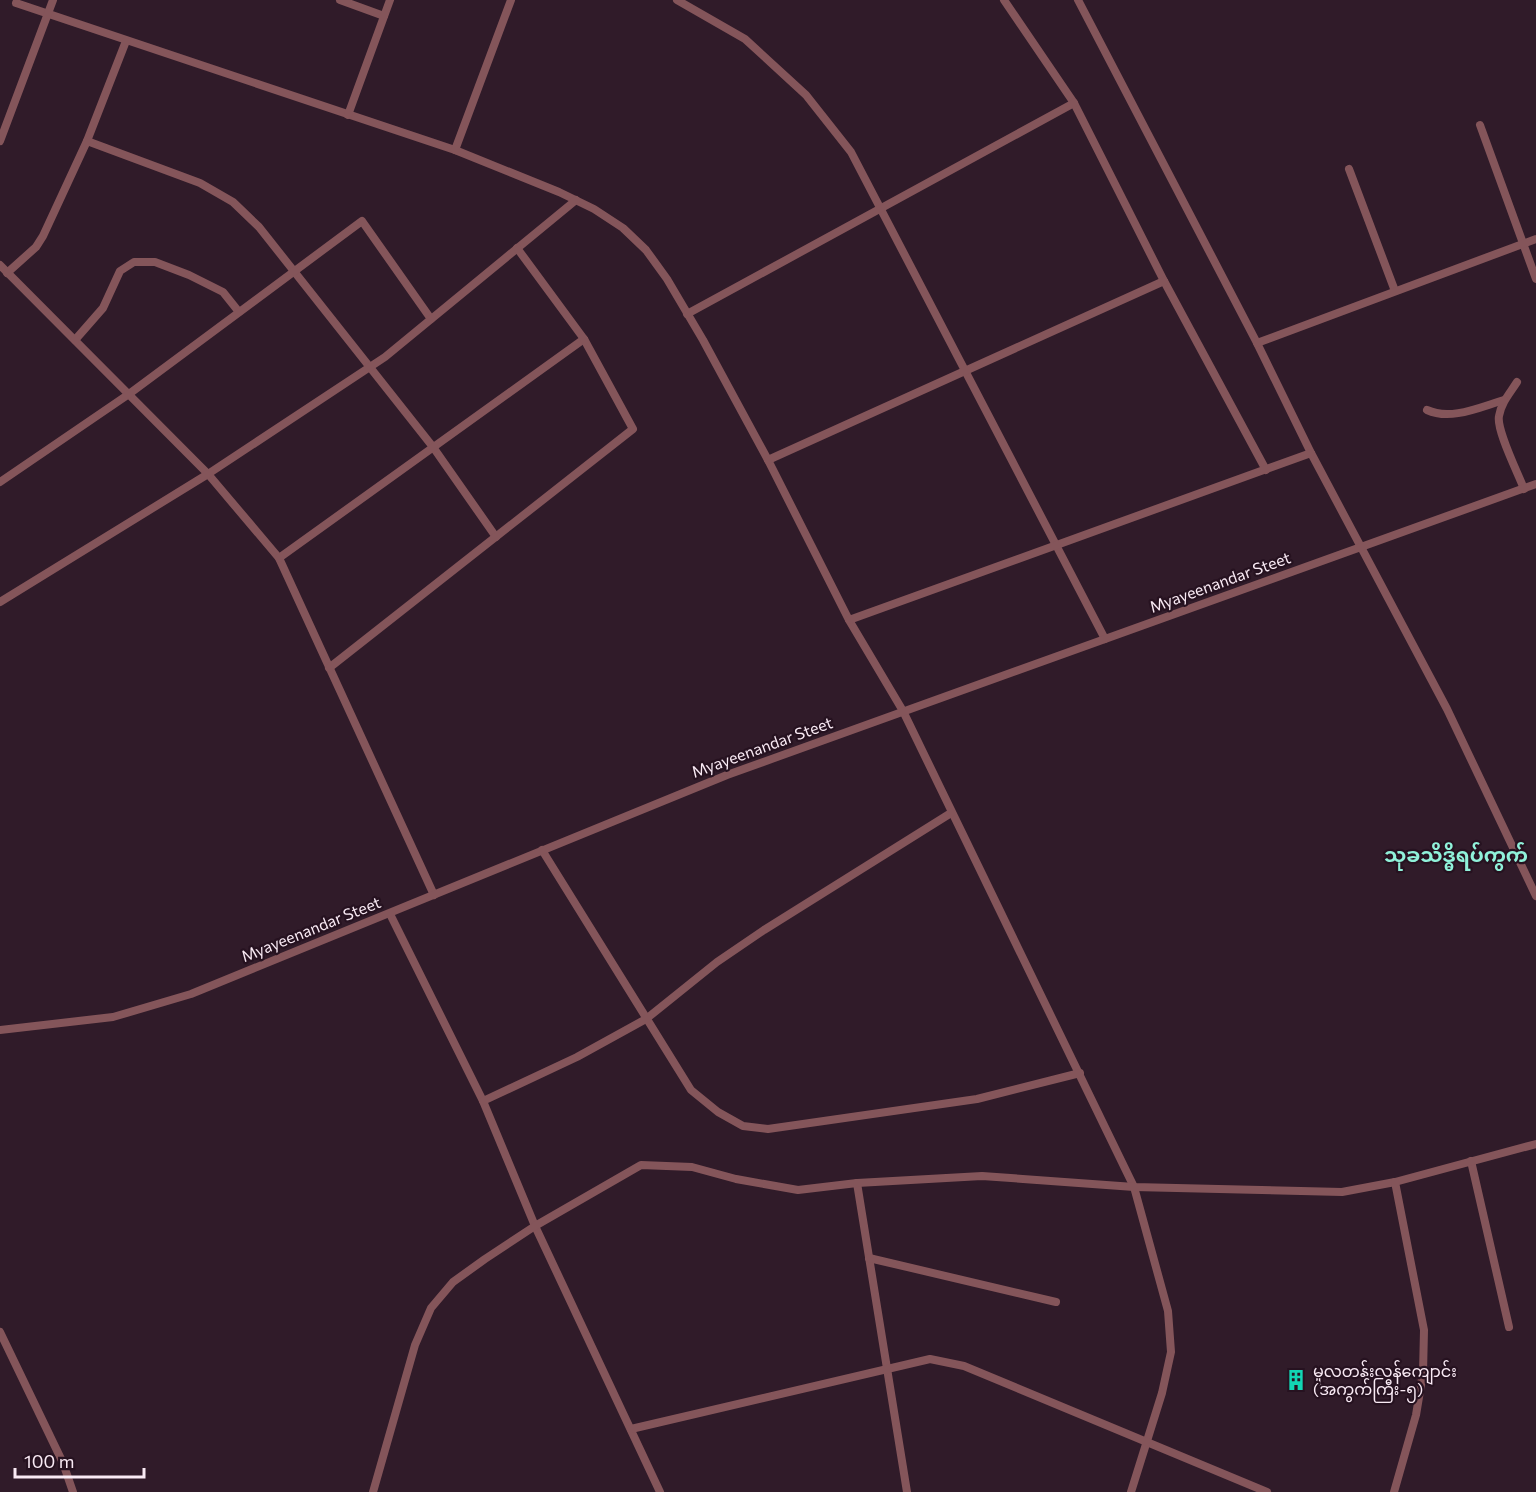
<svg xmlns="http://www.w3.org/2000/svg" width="1536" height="1492" viewBox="0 0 1536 1492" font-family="Commissioner,'Noto Sans Myanmar',sans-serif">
<rect width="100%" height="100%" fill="#301b29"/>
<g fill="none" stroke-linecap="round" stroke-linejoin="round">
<g stroke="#84555a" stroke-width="8">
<path d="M340,0l44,16"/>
<path d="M677,0l68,39 61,56 45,57 254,487"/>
<path d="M1004,0l70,103 90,178 102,189"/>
<path d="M1078,0l179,343 54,110 136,256 89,187"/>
<path d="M16,3l439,147 104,42 35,17 29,19 23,22 21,29 36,61 65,120 81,160 54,91 231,476 34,124 3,41 -9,41 -31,99"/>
<path d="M348,115l42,-115"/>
<path d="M1480,125l56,154"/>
<path d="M0,141l53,-141"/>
<path d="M87,141l113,42 33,19 26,25 174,220 63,90"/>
<path d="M455,150l56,-150"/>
<path d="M1349,169l46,122"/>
<path d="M0,265l208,209 71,84 155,337"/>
<path d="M7,273l29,-26 7,-11 44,-95 39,-100"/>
<path d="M687,314l387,-211"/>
<path d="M75,340l28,-32 17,-37 14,-9h21l34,13 34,17 16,20"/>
<path d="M1257,343l279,-104"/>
<path d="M1517,382c-7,11 -16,21 -18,34 -3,14 19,57 25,73"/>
<path d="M1427,410c24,11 53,-3 77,-10"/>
<path d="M768,460l396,-179"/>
<path d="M0,482l129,-88 233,-173 69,98"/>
<path d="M279,558l305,-219"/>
<path d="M0,602l208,-128 177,-117 191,-157"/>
<path d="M849,620l462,-167"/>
<path d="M329,668l304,-239 -49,-90 -67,-91"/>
<path d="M542,850l149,240 27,22 25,14 25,3 209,-30 103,-26"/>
<path d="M390,914l93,187 52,125 125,266"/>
<path d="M0,1030l113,-13 78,-23 536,-219 809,-291"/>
<path d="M483,1101l94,-44 69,-38 71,-57 47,-32 187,-117"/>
<path d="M1471,1161l38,166"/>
<path d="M857,1183l50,309"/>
<path d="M869,1258l187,44"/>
<path d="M0,1332l63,131 10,29"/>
<path d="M631,1429l299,-70 34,7 303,126"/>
<path d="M373,1492l42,-147 16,-37 22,-26 32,-23 50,-33 106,-61 51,2 44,12 62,11 59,-7 125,-7 152,11 208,5 53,-10 141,-38"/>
<path d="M1394,1492l22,-77 7,-42 1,-43 -29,-148"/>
</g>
</g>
<defs>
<symbol id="building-bare" viewBox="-9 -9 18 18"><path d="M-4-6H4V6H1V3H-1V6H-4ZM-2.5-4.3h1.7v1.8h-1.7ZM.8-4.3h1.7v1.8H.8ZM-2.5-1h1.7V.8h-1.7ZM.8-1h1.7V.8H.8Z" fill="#12d5b4" stroke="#261220" stroke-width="2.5" paint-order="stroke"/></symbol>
</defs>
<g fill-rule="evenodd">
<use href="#building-bare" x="1281" y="1365" width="30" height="30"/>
</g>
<g text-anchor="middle" stroke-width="4.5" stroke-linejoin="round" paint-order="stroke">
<g font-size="16" fill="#f9eaf4" stroke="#261220">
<text transform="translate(1220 582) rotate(-20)" y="6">Myayeenandar Steet</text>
<text transform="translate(762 747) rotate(-20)" y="6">Myayeenandar Steet</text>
<text transform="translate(311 929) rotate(-22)" y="6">Myayeenandar Steet</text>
</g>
<g font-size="16" fill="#f9eaf4" stroke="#261220" text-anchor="start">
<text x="1313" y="1377">မူလတန်းလွန်ကျောင်း<tspan x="1313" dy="18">(အကွက်ကြီး-၅)</tspan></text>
</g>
<g font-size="20" font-weight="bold" fill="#90f2da" stroke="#261220">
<text x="1456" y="862">သုခသိဒ္ဓိရပ်ကွက်</text>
</g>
</g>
<path d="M15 1468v9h129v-9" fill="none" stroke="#f9eaf4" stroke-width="3"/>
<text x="24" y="1468" font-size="18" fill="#f9eaf4" stroke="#261220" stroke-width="4.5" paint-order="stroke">100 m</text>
</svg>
